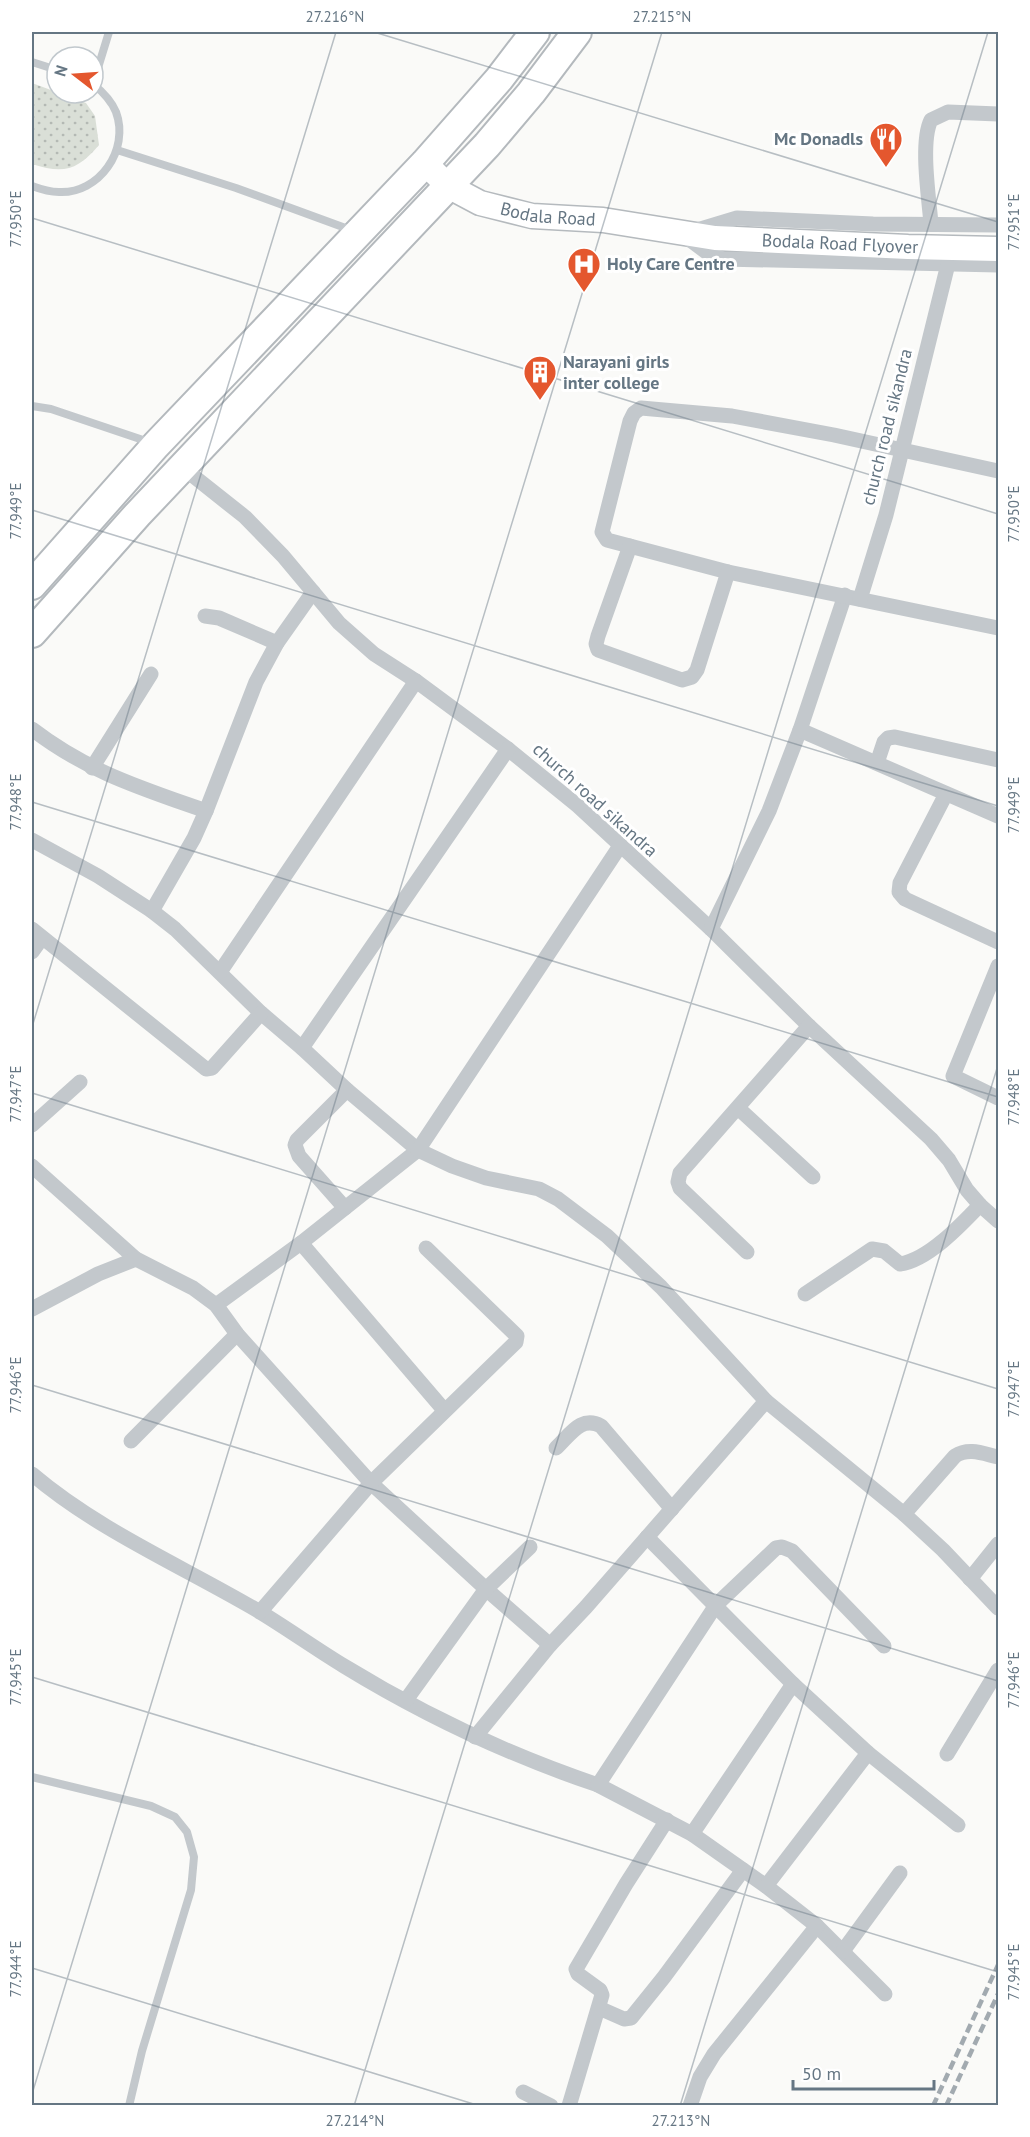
<svg xmlns="http://www.w3.org/2000/svg" width="1030" height="2137" viewBox="0 0 1030 2137" font-family="'PT Sans',sans-serif">
<defs>
<pattern id="grass-dots" width="8" height="8" patternUnits="userSpaceOnUse" patternTransform="scale(1.5)"><rect width="8" height="8" fill="#dadfd7"/><path d="M2 2h.1M6 6h.1" fill="none" stroke="#b4b9b4" stroke-width="1.8" stroke-linecap="round"/></pattern>
</defs>
<rect width="100%" height="100%" fill="#fafaf8"/>
<path fill="url(#grass-dots)" d="M32,83l54,20 9,13 4,29c-22,26 -36,29 -67,19z"/>
<g fill="none" stroke-linecap="round" stroke-linejoin="round">
<defs>
<g id="primary">
<path id="s1" d="M425,163l23,23 32,17 52,13 71,4 112,18 193,9 90,2"/>
</g>
<g id="highway">
<path d="M32,585l124,-140 269,-282 74,-84 36,-47"/>
<path d="M32,633l105,-118 350,-370 44,-52 46,-61"/>
</g>
</defs>
<use href="#primary" stroke="#b5babe" stroke-width="27"/>
<use href="#highway" stroke="#b4b9bd" stroke-width="32"/>
<g stroke="#c3c8cc" stroke-width="8">
<path d="M32,62l25,8"/>
<path d="M93,84l16,-52"/>
<path d="M117,150l119,38 115,42"/>
<path d="M32,186c8,3 18,6 27,6 40,2 71,-42 57,-80 -5,-12 -13,-20 -23,-28"/>
<path d="M32,406l19,3 98,33"/>
<path d="M32,1777l119,29 24,11 12,15 7,25 -3,33 -49,161 -13,55"/>
</g>
<g stroke="#c3c8cc" stroke-width="15">
<path d="M931,224c-2,-26 -11,-82 0,-104l17,-8 50,2"/>
<path d="M694,231l43,-13 136,6 125,1"/>
<path d="M685,236l24,18 14,5 275,6"/>
<path d="M182,467l63,50 38,39 56,67 35,31 42,27 92,68 70,57 133,123 58,-118 31,-81 45,-135"/>
<path d="M998,471l-164,-36 -102,-19 -91,-8 -7,5 -4,8 -28,111 5,8 121,32 270,56"/>
<path d="M630,546l-32,90 -2,8 2,6 84,30 10,-3 5,-7 31,-98"/>
<path d="M860,599l26,-84 62,-251"/>
<path d="M205,616l14,2 58,25"/>
<path d="M32,729c56,43 109,59 174,82"/>
<path d="M800,730l198,86"/>
<path d="M877,763l7,-21 4,-4 7,-1 103,23"/>
<path d="M92,768l59,-94"/>
<path d="M946,794l-46,89 -1,9 6,7 93,43"/>
<path d="M32,840l66,36 54,35 23,18 86,84 41,35 45,42 71,60 -117,93 -85,62"/>
<path d="M620,846l-202,304 34,16 34,12 53,11 19,10 49,37 54,51 105,114 138,113 39,36 55,58"/>
<path d="M152,911l42,-73 12,-27 50,-129 21,-39 36,-51"/>
<path d="M32,929l174,140 6,-1 49,-55"/>
<path d="M711,929l98,97 122,113 18,21 18,30 13,15 18,16"/>
<path d="M32,952l10,-14"/>
<path d="M998,966l-45,110 45,22"/>
<path d="M220,972l196,-291"/>
<path d="M302,1048l206,-299"/>
<path d="M738,1108l75,69"/>
<path d="M32,1125l48,-43"/>
<path d="M32,1166l104,93 57,29 23,17 21,29 134,149 115,106 64,56"/>
<path d="M345,1208l-46,-52 -4,-11 2,-5 50,-50"/>
<path d="M301,1243l143,167"/>
<path d="M747,1252l-67,-64 -2,-6 2,-9 129,-147"/>
<path d="M805,1294l67,-45 12,2 16,13c28,-4 61,-39 80,-59"/>
<path d="M32,1309l66,-35 38,-15"/>
<path d="M131,1441l106,-107"/>
<path d="M556,1448c14,-13 25,-33 45,-22l71,83"/>
<path d="M32,1474c67,57 152,93 228,138 28,17 56,37 84,54 80,49 165,89 254,119"/>
<path d="M904,1514l51,-58c14,-9 29,-2 43,1"/>
<path d="M647,1537l146,147 75,69 90,72"/>
<path d="M970,1579l28,-35"/>
<path d="M260,1612l111,-129 145,-141 1,-6 -91,-88"/>
<path d="M884,1646l-92,-95 -10,-4 -6,1 -60,57 -118,180 94,49 74,52 51,40 68,68"/>
<path d="M406,1700l80,-111 44,-42"/>
<path d="M475,1737l75,-92 36,-38 180,-206"/>
<path d="M947,1754l51,-84"/>
<path d="M692,1834l101,-150"/>
<path d="M766,1886l102,-133"/>
<path d="M843,1951l57,-78"/>
<path d="M599,2008l25,11 7,-1 33,-41 79,-107"/>
<path d="M523,2092l28,14"/>
<path d="M569,2106l33,-111 -2,-5 -22,-16 -2,-5 50,-85 41,-64"/>
<path d="M690,2106l10,-29 14,-23 103,-128"/>
</g>
<use href="#primary" stroke="#fff" stroke-width="24"/>
<use href="#highway" stroke="#fff" stroke-width="28"/>
<g stroke="#a2aab0" stroke-width="4.5" stroke-dasharray="9 4.5" stroke-linecap="butt">
<path d="M933,2106l65,-141"/>
<path d="M946,2106l52,-112"/>
</g>
</g>
<path fill="none" stroke="#657683" stroke-width="1.5" stroke-opacity="0.45" d="M374,32l624,190M32,218l966,296M32,510l966,296M32,802l966,295M32,1027l304,-995M32,1093l966,296M32,1385l966,296M32,1677l966,295M32,1968l448,138M32,2094l630,-2062M354,2106l634,-2074M680,2106l318,-1041"/>
<defs>
<symbol id="restaurant-pin" viewBox="-11 -11 22 30"><path d="M0 17L-7.5 6A9.5 9.5 0 1 1 7.5 6Z" fill="#e4572e" stroke="#fff"/><path d="M-5-6h1v4h1v-4h1v4h1v-4h1v5L-1.5 .5V6h-2V.5L-5-1ZM5-6V6H3V1.5H1.5Q1.5-4 5-6Z" fill="#fff"/></symbol>
<symbol id="hospital-pin" viewBox="-11 -11 22 30"><path d="M0 17L-7.5 6A9.5 9.5 0 1 1 7.5 6Z" fill="#e4572e" stroke="#fff"/><path d="M-5-5h3v3.5h4V-5h3V5h-3V1.5h-4V5h-3Z" fill="#fff"/></symbol>
<symbol id="building-pin" viewBox="-11 -11 22 30"><path d="M0 17L-7.5 6A9.5 9.5 0 1 1 7.5 6Z" fill="#e4572e" stroke="#fff"/><path d="M-4-6H4V6H1V3H-1V6H-4ZM-2.5-4.3h1.7v1.8h-1.7ZM.8-4.3h1.7v1.8H.8ZM-2.5-1h1.7V.8h-1.7ZM.8-1h1.7V.8H.8Z" fill="#fff"/></symbol>
</defs>
<g fill-rule="evenodd">
<use href="#restaurant-pin" x="867" y="120" width="38" height="52"/>
<use href="#hospital-pin" x="565" y="245" width="38" height="52"/>
<use href="#building-pin" x="521" y="353" width="38" height="52"/>
</g>
<g text-anchor="middle" stroke-width="6" stroke-linejoin="round" paint-order="stroke">
<g font-size="18" font-weight="bold" fill="#657683" stroke="#fff" text-anchor="start">
<text x="863" y="145" text-anchor="end">Mc Donadls</text>
<text x="607" y="270">Holy Care Centre</text>
<text x="563" y="368">Narayani girls<tspan x="563" dy="21">inter college</tspan></text>
</g>
<g font-size="18" fill="#657683" stroke="#fff">
<text dy="6" stroke="none"><textPath href="#s1" startOffset="138">Bodala Road</textPath></text>
<text dy="6" stroke="none"><textPath href="#s1" startOffset="432">Bodala Road Flyover</textPath></text>
<text transform="translate(887 427) rotate(-76)" y="6">church road sikandra</text>
<text transform="translate(595 800) rotate(42)" y="6">church road sikandra</text>
</g>
</g>
<rect width="1030" height="2137" fill="none" stroke="#ffffff" stroke-width="66"/>
<g transform="translate(75 75) rotate(287)"><circle r="28" fill="#ffffff" stroke="#c1c8cd" stroke-width="1.5"/>
<path d="M0-4.5L10 22L0 15L-10 22Z" fill="#e4572e"/>
<text y="-9" font-size="16" font-weight="bold" text-anchor="middle" fill="#657683">N</text>
</g>
<path d="M793 2080v9h141v-9" fill="none" stroke="#657683" stroke-width="3"/>
<text x="802" y="2080" font-size="18" fill="#657683" stroke="#ffffff" stroke-width="4.5" paint-order="stroke">50 m</text>
<rect x="33" y="33" width="964" height="2071" fill="none" stroke="#657683" stroke-width="2"/>
<g font-size="15" text-anchor="middle" fill="#657683">
<text x="335" y="22">27.216°N</text>
<text x="662" y="22">27.215°N</text>
<text transform="translate(16 219) rotate(-90)" y="5">77.950°E</text>
<text transform="translate(1014 222) rotate(-90)" y="5">77.951°E</text>
<text transform="translate(16 511) rotate(-90)" y="5">77.949°E</text>
<text transform="translate(1014 514) rotate(-90)" y="5">77.950°E</text>
<text transform="translate(16 802) rotate(-90)" y="5">77.948°E</text>
<text transform="translate(1014 805) rotate(-90)" y="5">77.949°E</text>
<text transform="translate(16 1094) rotate(-90)" y="5">77.947°E</text>
<text transform="translate(1014 1097) rotate(-90)" y="5">77.948°E</text>
<text transform="translate(16 1385) rotate(-90)" y="5">77.946°E</text>
<text transform="translate(1014 1389) rotate(-90)" y="5">77.947°E</text>
<text transform="translate(16 1677) rotate(-90)" y="5">77.945°E</text>
<text transform="translate(1014 1680) rotate(-90)" y="5">77.946°E</text>
<text transform="translate(16 1969) rotate(-90)" y="5">77.944°E</text>
<text transform="translate(1014 1972) rotate(-90)" y="5">77.945°E</text>
<text x="355" y="2126">27.214°N</text>
<text x="681" y="2126">27.213°N</text>
</g>
</svg>
